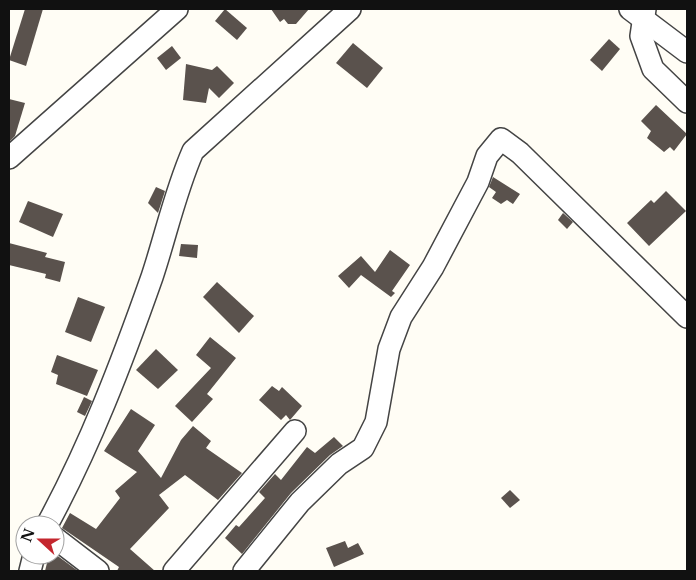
<svg xmlns="http://www.w3.org/2000/svg" width="696" height="580" viewBox="0 0 696 580" font-family="'Libre Baskerville',serif">
<rect width="100%" height="100%" fill="#fffdf5"/>
<g fill="#5a524d">
<path d="M25,9h18l-17,57 -17,-6z"/>
<path d="M225,9l22,19 -10,12 -22,-19z"/>
<path d="M271,9h38l-13,15h-8l-4,-5 -4,3z"/>
<path d="M609,39l11,10 -18,22 -12,-11z"/>
<path d="M353,43l30,25 -16,20 -31,-25z"/>
<path d="M172,46l9,12 -15,12 -9,-12z"/>
<path d="M186,64l26,6 5,-4 17,17 -15,15 -10,-10 -3,15 -23,-3z"/>
<path d="M9,99l16,4 -10,33 -6,6z"/>
<path d="M656,105l31,29 -13,17 -4,-4 -6,5 -17,-14 4,-7 -10,-10z"/>
<path d="M493,177l27,17 -7,10 -6,-4 -6,4 -9,-6 4,-6 -7,-5z"/>
<path d="M156,187l9,4 -7,22 -10,-10z"/>
<path d="M666,191l20,20 -37,35 -22,-23 24,-23 3,3z"/>
<path d="M28,201l35,13 -10,23 -34,-15z"/>
<path d="M563,213l10,9 -6,7 -9,-9z"/>
<path d="M9,243l38,10 -2,4 20,5 -5,20 -15,-4 1,-4 -37,-9z"/>
<path d="M181,244l17,1 -1,13 -18,-2z"/>
<path d="M390,250l20,15 -18,26 3,2 -4,4 -30,-22 -12,13 -11,-12 23,-20 14,16z"/>
<path d="M217,282l37,34 -15,17 -36,-36z"/>
<path d="M78,297l27,10 -14,35 -26,-10z"/>
<path d="M210,337l26,21 -29,36 6,5 -21,23 -17,-16 36,-38 -15,-13z"/>
<path d="M156,349l22,21 -20,19 -22,-19z"/>
<path d="M57,355l41,15 -11,26 -31,-12 2,-9 -7,-3z"/>
<path d="M272,386l7,5 3,-4 20,19 -12,14 -4,-5 -5,5 -22,-20z"/>
<path d="M84,397l8,4 -7,15 -8,-4z"/>
<path d="M131,409l24,16 -17,26 23,27 20,-38 12,-14 18,15 -5,7 36,25 -24,27 -33,-25 -26,20 10,13 -39,41 25,22h-38l2,-4 -57,-39 8,-15 26,16 24,-31 -5,-7 22,-19 -33,-21z"/>
<path d="M334,437l9,9 -13,9 -39,38 -49,61 -17,-16 11,-13 3,2 26,-29 -6,-6 16,-18 6,6 26,-33 8,6z"/>
<path d="M510,490l10,10 -10,8 -9,-10z"/>
<path d="M345,541l3,7 10,-5 6,11 -30,13 -8,-19z"/>
<path d="M55,554l23,17h-33l4,-16z"/>
</g>
<g fill="none" stroke-linecap="round" stroke-linejoin="round">
<defs>
<g id="minor">
<path d="M630,9l57,43"/>
<path d="M645,9l-4,27 12,33 34,33"/>
<path d="M9,158l168,-149"/>
<path d="M47,525c43,-79 75,-163 105,-248 14,-42 23,-85 41,-126l157,-142"/>
<path d="M55,538l43,33"/>
<path d="M30,571l4,-16"/>
<path d="M174,571l121,-140"/>
<path d="M244,571l56,-69 39,-38 24,-16 13,-26 13,-73 12,-32 32,-50 45,-85 9,-26 14,-17 19,14 167,164"/>
</g>
</defs>
<use href="#minor" stroke="#444" stroke-width="24"/>
<use href="#minor" stroke="#fff" stroke-width="21"/>
</g>
<rect width="696" height="580" fill="none" stroke="#111111" stroke-width="20"/>
<g transform="translate(40 540) rotate(291)"><circle r="24" fill="#ffffff" stroke="#a0a0a0"/>
<path d="M0-4L9 19L0 12L-9 19Z" fill="#c4262e"/>
<text y="-8" font-size="14" font-weight="bold" text-anchor="middle" fill="#111111">N</text>
</g>
</svg>
